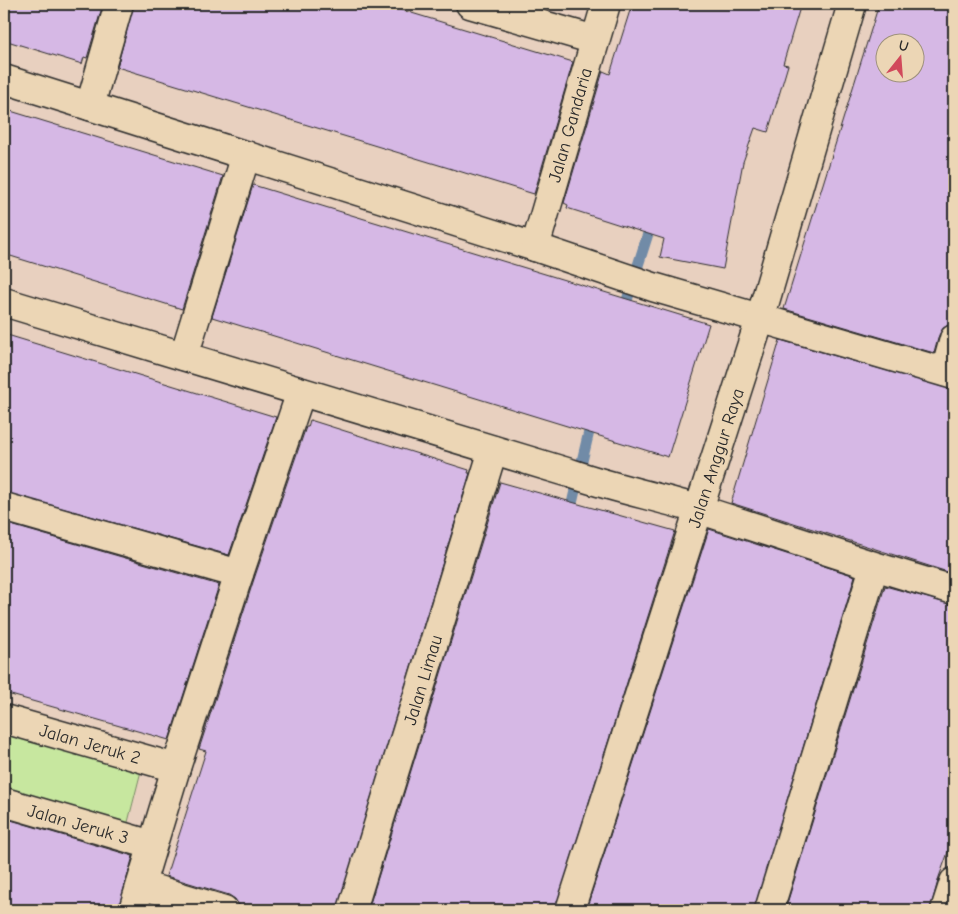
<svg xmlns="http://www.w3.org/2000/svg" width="958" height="914" viewBox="0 0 958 914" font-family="'Comic Neue',sans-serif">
<rect width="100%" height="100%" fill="#e8d0bf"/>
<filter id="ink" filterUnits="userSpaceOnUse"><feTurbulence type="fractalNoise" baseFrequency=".02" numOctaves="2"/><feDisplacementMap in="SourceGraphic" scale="10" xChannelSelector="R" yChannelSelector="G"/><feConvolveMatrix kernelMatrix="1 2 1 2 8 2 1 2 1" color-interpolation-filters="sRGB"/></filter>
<g filter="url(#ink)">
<path fill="#c7e79f" stroke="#798965" d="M4,730l137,41 -14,55 -123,-37z"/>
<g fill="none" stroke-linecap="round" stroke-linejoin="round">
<g stroke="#718ba7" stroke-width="11">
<path d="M623,313l29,-92"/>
<path d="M569,516l23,-97"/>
</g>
</g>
<g fill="#d6b8e5" stroke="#2b2b2b" fill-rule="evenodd">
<path d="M4,4h99l-16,54 -3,-1 -2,7 -78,-24z"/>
<path d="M134,4h248l191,58 -39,132 -417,-127z"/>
<path d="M632,4h169l-18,60 5,1 -20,67 -13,-4 -12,34 -20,107 -63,-12 4,-18 -97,-31 1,-3 -4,-2 39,-132 7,3z"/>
<path d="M879,4h75v320h-4l-7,4 -4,7 -5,18 -150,-44zM886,42h30v30h-30z"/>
<path d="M4,109l219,67 -41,133 -178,-55z"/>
<path d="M253,185l456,139 -41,133 -456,-140z"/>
<path d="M4,334l272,83 -47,138 -225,-63z"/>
<path d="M780,340l174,50v184l-223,-71z"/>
<path d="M310,420l159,50 -1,3h2l-133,437h-82l-16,-5 -4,-6 -6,-4 -63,-19 40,-125 -7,-2 55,-170 52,-152h2z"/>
<path d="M500,482l175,49 -120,379h-187z"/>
<path d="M4,523l215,62 -50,155 -165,-47z"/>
<path d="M709,529l146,47 -101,334h-168z"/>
<path d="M885,586l69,19v231l-15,41 -9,33h-145z"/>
<path d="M4,818l129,38 -15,54h-114z"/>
</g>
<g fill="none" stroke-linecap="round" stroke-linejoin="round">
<defs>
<g id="street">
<path d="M470,4l125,36"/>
<path d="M4,79l531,168 118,40 301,88"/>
<path d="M90,106l29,-102"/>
<path d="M535,247l71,-243"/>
<path d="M4,302l566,171c43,15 88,24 131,37 85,27 168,56 253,80"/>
<path d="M184,356l62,-201"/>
<path d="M945,372l9,-33"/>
<path d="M4,507l235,67"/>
<path d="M4,719l172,49"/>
<path d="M4,802l148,43"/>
<path d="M141,885l83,25"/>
<path d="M133,910l43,-142 63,-194 62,-182"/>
<path d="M352,910l141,-460"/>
<path d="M570,910l190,-591 92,-315"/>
<path d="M769,910l105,-343"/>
<path d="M945,910l9,-28"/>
</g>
</defs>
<use href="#street" stroke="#2b2b2b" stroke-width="31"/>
<use href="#street" stroke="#ecd6b5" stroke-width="28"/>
</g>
</g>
<g text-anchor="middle" stroke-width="4.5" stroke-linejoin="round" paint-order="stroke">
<g font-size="18" fill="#2b2b2b" stroke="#ecd6b5">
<text transform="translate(570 125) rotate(-74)" y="6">Jalan Gandaria</text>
<text transform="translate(716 458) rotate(-72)" y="6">Jalan Anggur Raya</text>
<text transform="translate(423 680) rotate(-73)" y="6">Jalan Limau</text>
<text transform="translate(90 744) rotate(16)" y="6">Jalan Jeruk 2</text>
<text transform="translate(78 824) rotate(16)" y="6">Jalan Jeruk 3</text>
</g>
</g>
<rect width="958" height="914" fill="none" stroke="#ecd6b5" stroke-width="20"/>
<rect x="10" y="10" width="938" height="894" fill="none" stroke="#2b2b2b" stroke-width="2" filter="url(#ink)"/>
<g transform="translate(900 58) rotate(17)"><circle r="24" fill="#ecd6b5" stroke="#9f927e"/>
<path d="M0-4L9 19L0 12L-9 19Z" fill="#d1495b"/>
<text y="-8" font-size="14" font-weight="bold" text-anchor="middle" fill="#2b2b2b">U</text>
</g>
</svg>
